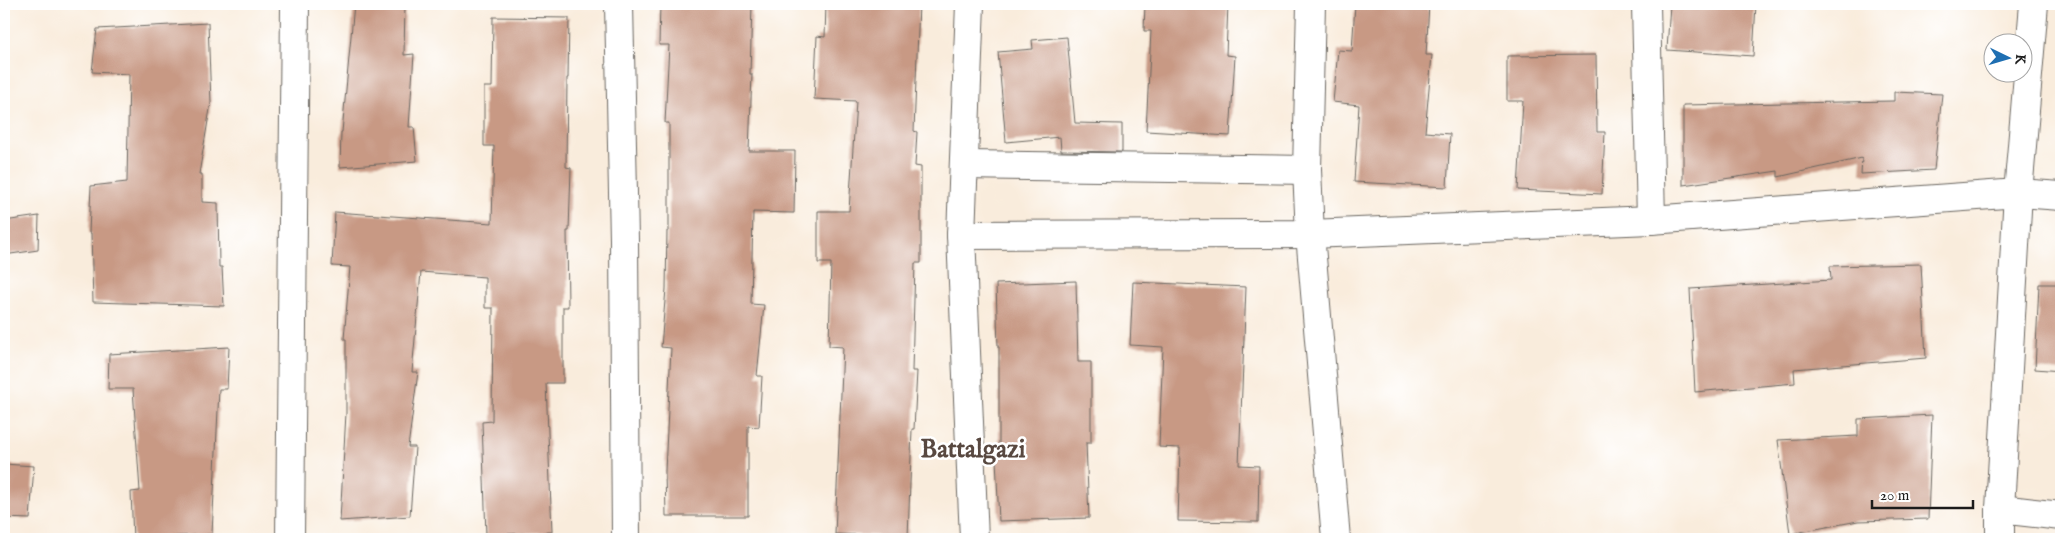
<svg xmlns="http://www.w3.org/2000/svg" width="2065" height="543" viewBox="0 0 2065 543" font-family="'IM FELL English',serif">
<rect width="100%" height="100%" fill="#fff"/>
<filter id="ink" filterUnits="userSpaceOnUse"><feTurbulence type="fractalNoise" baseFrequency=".02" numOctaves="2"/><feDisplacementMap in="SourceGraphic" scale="10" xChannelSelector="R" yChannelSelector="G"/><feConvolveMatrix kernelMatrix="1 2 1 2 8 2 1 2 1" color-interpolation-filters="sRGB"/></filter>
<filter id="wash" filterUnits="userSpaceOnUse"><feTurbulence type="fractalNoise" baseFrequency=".0096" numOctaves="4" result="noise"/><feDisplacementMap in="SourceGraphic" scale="20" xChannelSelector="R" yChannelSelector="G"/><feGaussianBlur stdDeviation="1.12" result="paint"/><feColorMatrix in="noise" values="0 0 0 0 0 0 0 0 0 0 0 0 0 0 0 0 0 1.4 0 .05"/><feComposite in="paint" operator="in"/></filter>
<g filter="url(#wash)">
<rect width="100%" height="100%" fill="#f9ecdc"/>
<g id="blocks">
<g fill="#c89984">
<path d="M354,4h51l-1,51 10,-1 -5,73h5l3,34 -77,6 1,-35h1z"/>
<path d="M660,4h92l-2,70h2l-3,77h46l-1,62 -41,-1 -2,92 13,1 -7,71h5l-3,51 -11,-1v90h-82l-1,-45 6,-123 -10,-1 5,-58 1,-58h2v-108h-4l4,-78h-10z"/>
<path d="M826,4l56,1v-1h37l-5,127 3,1 -2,34 6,1v96h-6l-3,108h5l-3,58h-2l-4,108 -73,-3 8,-187 -14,-1 2,-83h-13v-52h31l7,-110 -42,-2 3,-63 8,1z"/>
<path d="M1145,4h83l-2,51 9,1 -5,80 -84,-5 5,-100h-7z"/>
<path d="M1355,4h74l-3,51h6l-7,77 25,2 -3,53 -93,-5 5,-77 -26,-3 5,-52 14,1z"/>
<path d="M1670,4h86l-3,52 -86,-6z"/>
<path d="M493,17l76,1 -1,60h-1l-1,89 5,1 -2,63h-2l1,76h-5v76h-17l6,149 -66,3 -4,-113 10,-1 1,-113h-8v-31l-64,-5 -9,100h6l-10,75h7l-5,69 -70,5 6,-108v-74h-2l6,-72 -18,-1 3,-54 157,11 2,-77h-10v-59h8z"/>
<path d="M208,23l3,80 -12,71h3v28l16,1 1,64h3l2,39 -131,-4 -2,-69h-2l2,-47 36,-4 2,-108 -37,-2 5,-43z"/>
<path d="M1067,37l8,86 47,1v28l-61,-1 -1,-14 -54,5 -8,-90 35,-3 -1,-9z"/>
<path d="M1596,55l1,77h8l-3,62 -84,-4 5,-89h-16v-45z"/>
<path d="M1894,92l48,2 -8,76 -73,4 1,-16 -84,19v-6l-95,14v-80l211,-4z"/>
<path d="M39,216l-1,34 -34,5v-34z"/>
<path d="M1921,264l5,94 -132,11 1,14 -100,9 -5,-103 141,-9 -1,-14z"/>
<path d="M1076,281l2,81h13v81h-5l3,75 -90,3 -3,-62 3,-1v-111h-1l-2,-63z"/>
<path d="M1133,282l113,5 -7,178 20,1 -1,56 -80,-1 2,-73 -21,-1 4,-100 -33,-2z"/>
<path d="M2039,284h22v87l-26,-2z"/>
<path d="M229,347l-2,42h-8l-7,145 -79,5 -2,-47 9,-1 -7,-102h-25l1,-35z"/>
<path d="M1932,415l-4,104 -70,2 -68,13 -12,-94 80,-4v-17z"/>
<path d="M4,464l30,2 -4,53 -26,-1z"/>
</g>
</g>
</g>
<g filter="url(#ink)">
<use href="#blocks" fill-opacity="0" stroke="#69655f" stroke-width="1"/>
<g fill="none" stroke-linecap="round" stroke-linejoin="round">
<defs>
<g id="street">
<path d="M619,4l5,236 2,299"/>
<path d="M970,4l-9,231 13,304"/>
<path d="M1311,4l-4,166 3,64 26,305"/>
<path d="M1646,4l5,216"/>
<path d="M964,165l343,5"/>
<path d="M961,235l349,-1 341,-14 367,-27 43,3"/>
<path d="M2000,509l61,7"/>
<path d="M290,539l5,-535"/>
<path d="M2000,539v-30l18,-316 16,-189"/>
</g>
</defs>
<use href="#street" stroke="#69655f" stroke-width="30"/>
<use href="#street" stroke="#fff" stroke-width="28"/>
</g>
</g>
<g text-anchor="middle" stroke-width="5" stroke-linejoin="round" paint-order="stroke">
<g font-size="25" font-weight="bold" fill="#584840" stroke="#fff">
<text x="973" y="457">Battalgazi</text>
</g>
</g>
<rect width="2065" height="543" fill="none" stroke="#fff" stroke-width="20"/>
<g transform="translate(2008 58) rotate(95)"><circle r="24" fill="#ffffff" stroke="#a4a4a4"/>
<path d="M0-4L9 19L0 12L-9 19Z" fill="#1f6fb2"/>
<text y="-8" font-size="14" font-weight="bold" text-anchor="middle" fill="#1c1c1c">K</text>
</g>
<path d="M1872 500v8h101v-8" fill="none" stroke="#1c1c1c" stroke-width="2.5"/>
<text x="1880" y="500" font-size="15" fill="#1c1c1c" stroke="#ffffff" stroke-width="4" paint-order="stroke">20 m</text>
</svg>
